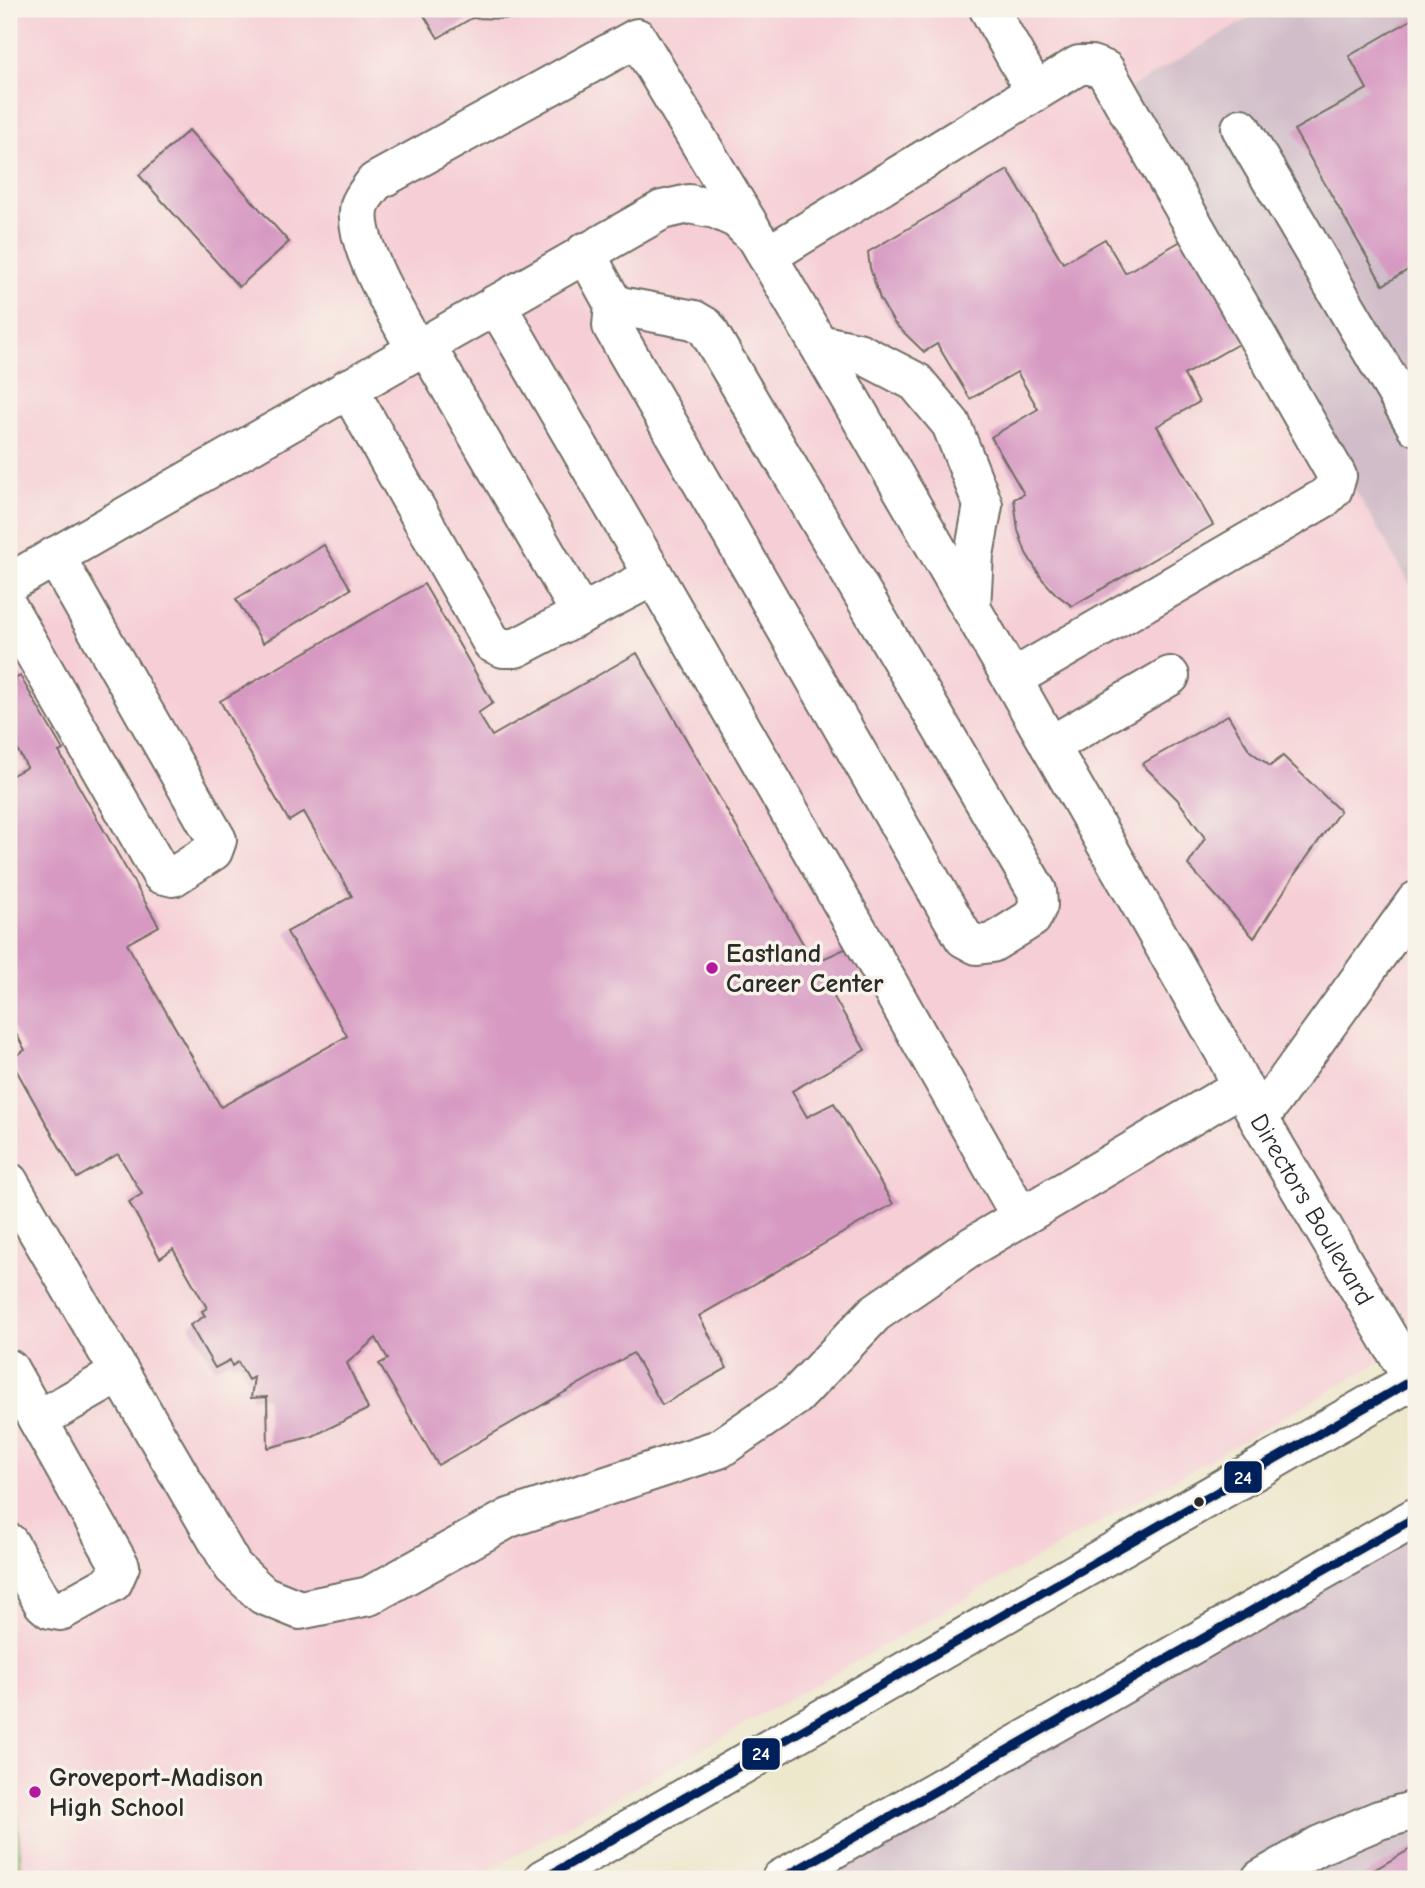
<svg xmlns="http://www.w3.org/2000/svg" width="1425" height="1888" viewBox="0 0 1425 1888" font-family="'Comic Neue',sans-serif">
<rect width="100%" height="100%" fill="#f7f3e8"/>
<filter id="ink" filterUnits="userSpaceOnUse"><feTurbulence type="fractalNoise" baseFrequency=".0143" numOctaves="2"/><feDisplacementMap in="SourceGraphic" scale="14" xChannelSelector="R" yChannelSelector="G"/><feConvolveMatrix kernelMatrix="1 2 1 2 8 2 1 2 1" color-interpolation-filters="sRGB"/></filter>
<filter id="wash" filterUnits="userSpaceOnUse"><feTurbulence type="fractalNoise" baseFrequency=".00686" numOctaves="4" result="noise"/><feDisplacementMap in="SourceGraphic" scale="28" xChannelSelector="R" yChannelSelector="G"/><feGaussianBlur stdDeviation="1.57" result="paint"/><feColorMatrix in="noise" values="0 0 0 0 0 0 0 0 0 0 0 0 0 0 0 0 0 1.4 0 .05"/><feComposite in="paint" operator="in"/></filter>
<g filter="url(#wash)">
<rect width="100%" height="100%" fill="#ede7cc"/>
<path fill="#f6cfd6" d="M9,9h1256l-141,83 292,502v748l-942,537h-465z"/>
<g fill="#d1bdc9">
<path d="M1265,9h151v585l-293,-502z"/>
<path d="M1416,1517v362h-611z"/>
</g>
<path fill="#a6d685" stroke="#688058" stroke-width="2" d="M9,1788l7,13 5,66 -1,12h-11z"/>
<g id="blocks">
<g fill="#d799c2">
<path d="M420,9h106l-17,10 -37,-1 -34,20z"/>
<path d="M1416,17v248l-33,20 -89,-155 73,-41 -18,-33z"/>
<path d="M189,130l100,112 -50,45 -100,-112z"/>
<path d="M1008,170l55,93 42,-24 20,34 63,-36 59,102 -63,36 15,27 -42,24 56,99 -141,81 -16,-12 -14,-15 -16,-26 -8,-23 -4,-31 10,-5 -33,-57 47,-28 -21,-37 -47,27 -33,-55 -13,8 -30,-29 -14,-24 -10,-31 -2,-16z"/>
<path d="M324,545l27,44 -88,54 -27,-44z"/>
<path d="M424,584l69,119 -15,10 14,23 145,-83 177,310 35,-16 14,33 -31,14 33,56 -73,41 15,26 27,-14 59,101 -194,112 28,52 -65,37 -29,-52 -195,112 -59,-101 9,-5 -12,-21 -29,25 21,46 -55,27 -45,12 -1,-51 -16,1 3,-21 -6,3 -10,-18 -6,4 -2,-6 -15,8 -25,-43 15,-9 -3,-5 5,-3 -34,-59 -13,9 -31,-56 13,-8 -24,-40 -41,24 -67,-119 15,-9 -16,-29v-244l18,-10 -18,-32v-53l11,-6 43,74 -4,2 100,174 -32,18 94,163 126,-71 -60,-104 65,-36 -48,-84 -15,9 -69,-120z"/>
<path d="M1228,715l22,36 20,15 13,-10 57,55 -45,63 -41,64 -66,-73 17,-27 -28,-39 -35,-35z"/>
<path d="M1416,1846v33h-58z"/>
</g>
</g>
</g>
<g filter="url(#ink)">
<use href="#blocks" fill-opacity="0" stroke="#6f6d63" stroke-width="2"/>
<g fill="none" stroke-linecap="round" stroke-linejoin="round">
<defs>
<g id="minor">
<path d="M989,9l46,82"/>
<path d="M1241,128l175,298"/>
<path d="M585,252l29,53 -2,21 352,612 13,7 15,-2 40,-25 6,-13 -1,-14 -331,-564 -12,-7 -80,-15"/>
<path d="M767,256l312,-191h12l14,5 232,406 -4,13 -9,9 -312,181"/>
<path d="M496,304l158,272"/>
<path d="M425,344l156,270"/>
<path d="M819,344l39,8 58,30 35,42 32,81 -9,50 -3,53"/>
<path d="M416,349c-17,-32 -66,-108 -56,-144 2,-7 10,-16 15,-23l262,-144 115,192"/>
<path d="M348,388l144,255 11,5h13l138,-72 229,398 138,243"/>
<path d="M9,583l653,-373 27,-6 26,5 22,10 20,19 255,441 212,372 18,35 -268,159 -99,68 -79,83 -77,53 -210,69 -140,78 -69,14 -37,-15 -30,-28 -224,-385"/>
<path d="M9,609l152,265 12,3 40,-26 4,-11 -162,-284"/>
<path d="M1050,746l120,-70"/>
<path id="s1" d="M1242,1086l17,33 157,266"/>
<path d="M1259,1119l157,-218"/>
<path d="M9,1369l111,197 -7,16 -52,29 -11,-2 -7,-6 -34,-60"/>
<path d="M38,1420l82,-47"/>
<path d="M1261,1879l59,-34 59,-25 37,-10"/>
</g>
<g id="major">
<path d="M543,1879l873,-501"/>
<path d="M781,1879l635,-362"/>
</g>
</defs>
<use href="#minor" stroke="#6f6d63" stroke-width="42"/>
<use href="#major" stroke="#6f6d63" stroke-width="42"/>
<use href="#minor" stroke="#fff" stroke-width="38"/>
<use href="#major" stroke="#fff" stroke-width="38"/>
<defs>
<g id="bus-1">
<path d="M543,1879l873,-501"/>
<path d="M781,1879l635,-362"/>
</g>
</defs>
<use href="#bus-1" stroke="#f7f3e8" stroke-width="14"/>
<use href="#bus-1" stroke="#00205b" stroke-width="9"/>
</g>
</g>
<g fill="#b5179e" stroke="#f7f3e8" stroke-width="2.5">
<circle cx="712" cy="968" r="7"/>
<circle cx="35" cy="1792" r="7"/>
</g>
<circle fill="#2b2b2b" stroke="#f7f3e8" stroke-width="2.5" cx="1199" cy="1502" r="6"/>
<g text-anchor="middle" stroke-width="7" stroke-linejoin="round" paint-order="stroke">
<g font-size="26" font-weight="bold" fill="#2b2b2b" stroke="#f7f3e8" text-anchor="start">
<text x="726" y="962">Eastland<tspan x="726" dy="30">Career Center</tspan></text>
<text x="49" y="1786">Groveport-Madison<tspan x="49" dy="30">High School</tspan></text>
</g>
<g font-size="26" fill="#2b2b2b" stroke="#f7f3e8">
<text dy="9" stroke="none"><textPath href="#s1" startOffset="142">Directors Boulevard</textPath></text>
</g>
</g>
<g stroke="#f7f3e8" stroke-width="2.5">
<rect x="1223" y="1460" width="40" height="34" rx="7" fill="#00205b"/>
<rect x="741" y="1737" width="40" height="34" rx="7" fill="#00205b"/>
</g>
<g font-size="19" text-anchor="middle" font-weight="bold" fill="#fff">
<text x="1243" y="1484">24</text>
<text x="761" y="1760">24</text>
</g>
<rect width="1425" height="1888" fill="none" stroke="#f7f3e8" stroke-width="35"/>
</svg>
